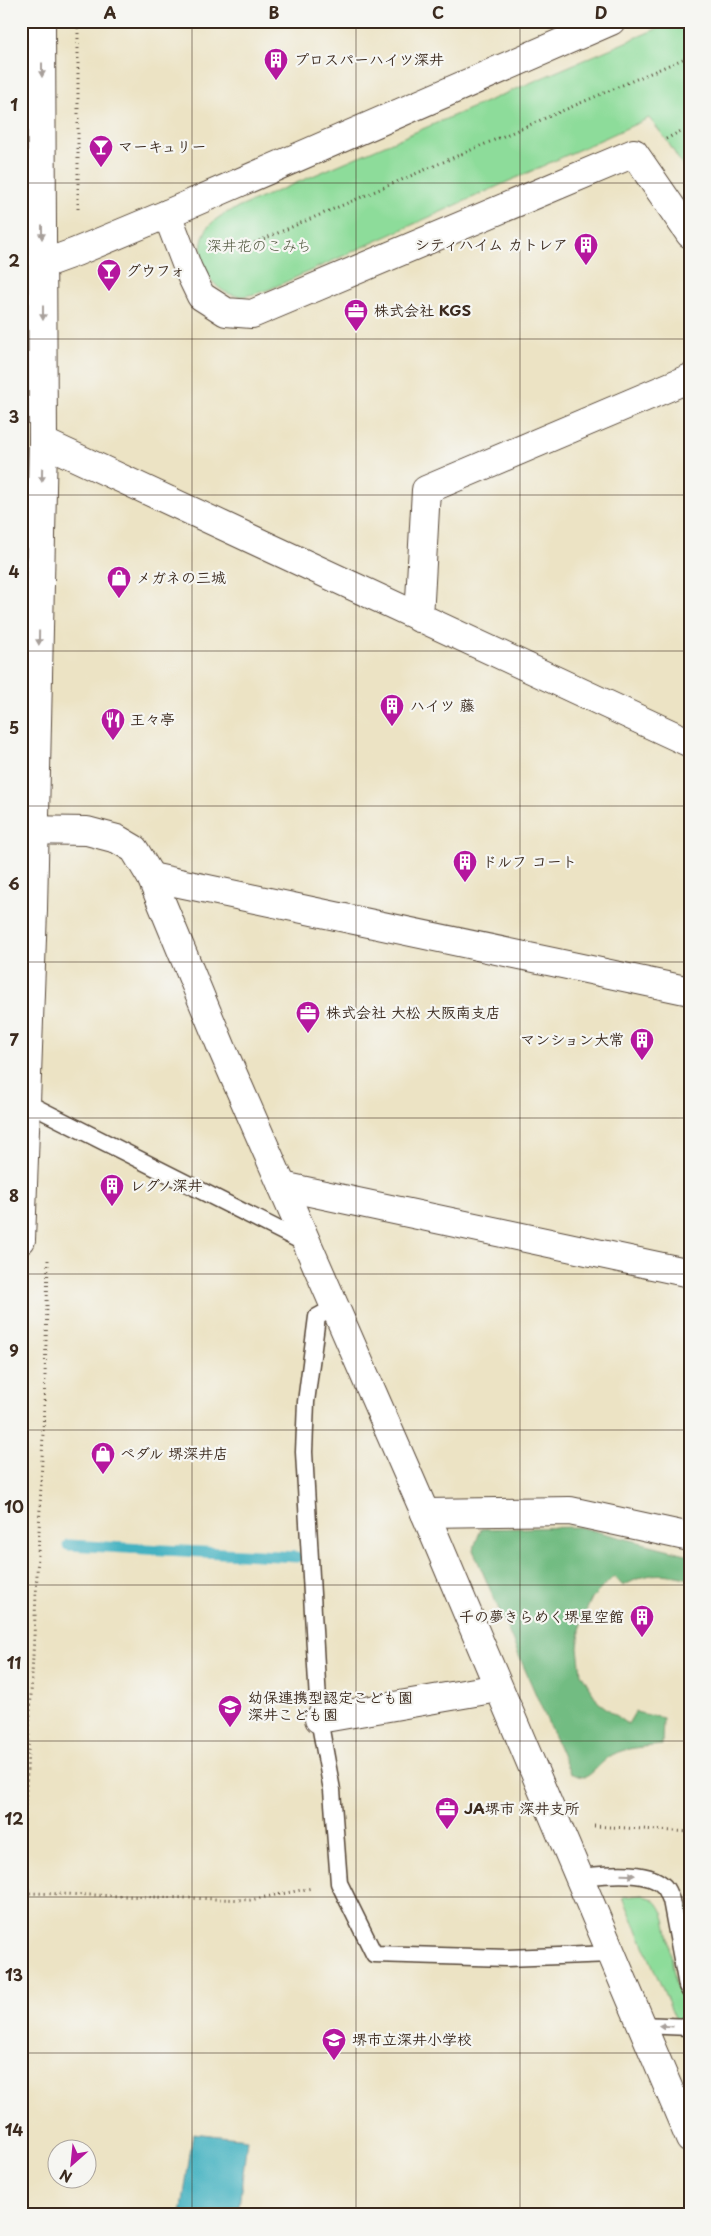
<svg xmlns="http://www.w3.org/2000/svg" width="711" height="2236" viewBox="0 0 711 2236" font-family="'Playpen Sans','Klee One',sans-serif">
<rect width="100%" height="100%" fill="#f6f6f2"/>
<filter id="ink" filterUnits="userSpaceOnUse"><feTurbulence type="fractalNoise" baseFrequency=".02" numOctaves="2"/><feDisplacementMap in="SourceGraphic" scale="10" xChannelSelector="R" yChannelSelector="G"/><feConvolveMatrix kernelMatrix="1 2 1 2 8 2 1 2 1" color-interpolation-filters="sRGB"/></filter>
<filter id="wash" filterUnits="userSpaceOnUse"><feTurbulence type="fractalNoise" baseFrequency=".0096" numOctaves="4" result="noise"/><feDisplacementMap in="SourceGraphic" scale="20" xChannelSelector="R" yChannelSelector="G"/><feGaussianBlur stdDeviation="1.12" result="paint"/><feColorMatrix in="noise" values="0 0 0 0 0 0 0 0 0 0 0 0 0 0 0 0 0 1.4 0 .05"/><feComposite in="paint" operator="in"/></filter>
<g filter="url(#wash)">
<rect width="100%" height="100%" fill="#ece3c4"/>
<g fill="#8ddc9a" stroke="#64835c">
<path d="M675,21h15v157l-24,-39 -17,-21 -379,171c-9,3 -20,7 -30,7 -32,-2 -49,-43 -32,-69 5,-6 11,-10 18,-14z"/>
<path d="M642,1895c3,2 8,2 11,4 24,17 11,86 37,113v7l-14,1 -53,-123z"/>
<path d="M684,1903l6,4v41l-9,-39z"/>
</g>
<path fill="#72bc82" stroke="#567350" d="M579,1527l111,28v24c-28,-7 -42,-7 -67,7l-9,-10 -22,22 -11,24 -3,26 3,25 17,29 30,22 7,-12 28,6 -1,27c-16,2 -36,2 -50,10 -8,4 -21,21 -27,22 -5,0 -11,-2 -15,-4l-97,-223 8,-21z"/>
<path fill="#44b2c1" stroke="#406e70" d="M193,2133l54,6 -9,76h-57z"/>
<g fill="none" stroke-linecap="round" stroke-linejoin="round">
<path stroke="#44b2c1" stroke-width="11" d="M68,1545l229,12"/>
</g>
</g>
<g filter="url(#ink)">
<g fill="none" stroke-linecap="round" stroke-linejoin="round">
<defs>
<g id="lane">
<path d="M25,1102l282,142"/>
<path d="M335,1307l-18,10 -11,85 -2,50 15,267 13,71 7,93 35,71 133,4 104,-4"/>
<path d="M579,1877c22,-2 73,-9 87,12 2,3 3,7 5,11l16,86 3,5"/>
<path d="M641,2025l49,2"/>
</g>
<g id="street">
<path d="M167,214l21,55 13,27 25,16 26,2 382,-161 56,81"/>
<path d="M43,442l647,301"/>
<path d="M419,618l7,-128 264,-112"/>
<path d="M151,877l539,114"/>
<path d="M282,1186l408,87"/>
<path d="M425,1513l145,-2 120,26"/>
<path d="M319,1719l179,-31"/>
</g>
<g id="secondary">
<path d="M43,264l33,-12 91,-38 444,-193"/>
<path d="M21,830l66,1 30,8 17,10 17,28 72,174 202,462 265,626"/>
</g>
<path id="primary" d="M21,1240l12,-330 10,-468 -2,-421"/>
</defs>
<use href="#lane" stroke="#564637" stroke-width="19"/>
<use href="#street" stroke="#564637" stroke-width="30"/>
<use href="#secondary" stroke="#564637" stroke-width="30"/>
<use href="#primary" stroke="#564637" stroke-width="30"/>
<g stroke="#564637" stroke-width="3" stroke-dasharray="1 4" stroke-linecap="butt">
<path d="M666,139l15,-8"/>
<path d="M78,209v-188"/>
<path d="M215,247l37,-3 438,-188"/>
<path d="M48,1260c-4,201 -15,401 -26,602l7,31 221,7 62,-12"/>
<path d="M594,1826l96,6"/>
</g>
<use href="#lane" stroke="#fff" stroke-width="16"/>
<use href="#street" stroke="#fff" stroke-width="28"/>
<use href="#secondary" stroke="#fff" stroke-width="28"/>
<use href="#primary" stroke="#fff" stroke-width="28"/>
</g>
<defs><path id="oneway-solid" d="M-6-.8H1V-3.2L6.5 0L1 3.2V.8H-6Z" transform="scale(1.25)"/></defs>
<g fill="#a79f9a">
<use href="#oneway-solid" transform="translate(42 70) rotate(90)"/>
<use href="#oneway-solid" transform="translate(42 232) rotate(90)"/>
<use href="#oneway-solid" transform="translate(43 313) rotate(90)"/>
<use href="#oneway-solid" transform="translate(42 475) rotate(91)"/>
<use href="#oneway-solid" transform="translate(39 638) rotate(91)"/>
<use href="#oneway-solid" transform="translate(628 1875) rotate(2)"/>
<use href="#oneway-solid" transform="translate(666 2026) rotate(-177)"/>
</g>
</g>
<path fill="none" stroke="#3b2a1e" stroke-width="1" stroke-opacity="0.55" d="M192,21v2194M356,21v2194M520,21v2194M21,183h669M21,339h669M21,495h669M21,651h669M21,806h669M21,962h669M21,1118h669M21,1274h669M21,1430h669M21,1585h669M21,1741h669M21,1897h669M21,2053h669"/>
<defs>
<symbol id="building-pin" viewBox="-11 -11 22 30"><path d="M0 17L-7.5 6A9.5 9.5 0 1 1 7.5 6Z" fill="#b5179e" stroke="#f6f6f2"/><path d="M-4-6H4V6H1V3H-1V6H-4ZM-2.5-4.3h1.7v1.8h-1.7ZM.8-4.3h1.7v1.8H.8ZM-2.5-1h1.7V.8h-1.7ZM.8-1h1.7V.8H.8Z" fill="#fff"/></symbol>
<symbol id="bar-pin" viewBox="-11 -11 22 30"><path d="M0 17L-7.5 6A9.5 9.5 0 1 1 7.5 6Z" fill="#b5179e" stroke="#f6f6f2"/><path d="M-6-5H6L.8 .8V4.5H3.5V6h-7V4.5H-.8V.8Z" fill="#fff"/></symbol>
<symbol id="office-pin" viewBox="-11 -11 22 30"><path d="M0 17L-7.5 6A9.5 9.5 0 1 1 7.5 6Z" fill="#b5179e" stroke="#f6f6f2"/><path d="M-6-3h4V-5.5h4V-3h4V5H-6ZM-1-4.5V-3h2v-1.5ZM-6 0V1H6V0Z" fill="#fff"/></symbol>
<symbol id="shop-pin" viewBox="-11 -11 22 30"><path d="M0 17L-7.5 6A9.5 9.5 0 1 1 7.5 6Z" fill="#b5179e" stroke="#f6f6f2"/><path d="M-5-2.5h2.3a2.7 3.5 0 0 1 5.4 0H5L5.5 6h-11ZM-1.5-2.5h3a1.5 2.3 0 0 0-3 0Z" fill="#fff"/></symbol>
<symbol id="restaurant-pin" viewBox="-11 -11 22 30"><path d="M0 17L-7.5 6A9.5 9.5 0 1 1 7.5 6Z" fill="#b5179e" stroke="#f6f6f2"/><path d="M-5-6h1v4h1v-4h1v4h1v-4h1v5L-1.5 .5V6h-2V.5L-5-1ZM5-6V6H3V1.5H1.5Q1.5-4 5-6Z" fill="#fff"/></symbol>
<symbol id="school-pin" viewBox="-11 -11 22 30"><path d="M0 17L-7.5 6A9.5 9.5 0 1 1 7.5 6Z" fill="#b5179e" stroke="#f6f6f2"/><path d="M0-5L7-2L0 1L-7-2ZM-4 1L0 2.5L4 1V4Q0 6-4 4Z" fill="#fff"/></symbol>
</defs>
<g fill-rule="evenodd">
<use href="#building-pin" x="262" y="46" width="28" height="38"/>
<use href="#bar-pin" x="87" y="133" width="28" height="38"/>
<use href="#building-pin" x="572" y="231" width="28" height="38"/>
<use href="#bar-pin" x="95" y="257" width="28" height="38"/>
<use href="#office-pin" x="342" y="297" width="28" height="38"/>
<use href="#shop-pin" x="105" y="564" width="28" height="38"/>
<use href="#building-pin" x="378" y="692" width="28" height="38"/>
<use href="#restaurant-pin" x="99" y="706" width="28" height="38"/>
<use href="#building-pin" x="451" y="848" width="28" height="38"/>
<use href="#office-pin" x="294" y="999" width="28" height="38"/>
<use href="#building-pin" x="628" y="1026" width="28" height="38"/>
<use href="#building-pin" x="98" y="1172" width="28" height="38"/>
<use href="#shop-pin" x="89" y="1440" width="28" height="38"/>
<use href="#building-pin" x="628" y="1603" width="28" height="38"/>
<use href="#school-pin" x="216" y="1693" width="28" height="38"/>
<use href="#office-pin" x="433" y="1795" width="28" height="38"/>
<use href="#school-pin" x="320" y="2026" width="28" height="38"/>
</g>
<g text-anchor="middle" stroke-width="4.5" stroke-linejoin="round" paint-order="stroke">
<g font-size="15" font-weight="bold" fill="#3b2a1e" stroke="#f6f6f2" text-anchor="start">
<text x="294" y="65">プロスパーハイツ深井</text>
<text x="118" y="152">マーキュリー</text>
<text x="568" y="250" text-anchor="end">シティハイム カトレア</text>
<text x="126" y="276">グウフォ</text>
<text x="374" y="316">株式会社 KGS</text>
<text x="136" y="583">メガネの三城</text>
<text x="410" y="711">ハイツ 藤</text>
<text x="130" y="725">王々亭</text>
<text x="482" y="867">ドルフ コート</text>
<text x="326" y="1018">株式会社 大松 大阪南支店</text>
<text x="624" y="1045" text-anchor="end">マンション大常</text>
<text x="130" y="1191">レグノ深井</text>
<text x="120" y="1459">ペダル 堺深井店</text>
<text x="624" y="1622" text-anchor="end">千の夢きらめく堺星空館</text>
<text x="248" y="1703">幼保連携型認定こども園<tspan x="248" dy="17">深井こども園</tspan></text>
<text x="464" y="1814">JA堺市 深井支所</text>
<text x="352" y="2045">堺市立深井小学校</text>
</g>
<g font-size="15" fill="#50563d" stroke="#f6f6f2">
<text x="259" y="251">深井花のこみち</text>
</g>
</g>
<rect width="711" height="2236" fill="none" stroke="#f6f6f2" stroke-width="55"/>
<g transform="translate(72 2164) rotate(207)"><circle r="24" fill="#f6f6f2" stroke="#aba49d"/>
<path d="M0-4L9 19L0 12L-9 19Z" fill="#b5179e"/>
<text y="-8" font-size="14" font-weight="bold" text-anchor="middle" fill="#3b2a1e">N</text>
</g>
<rect x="28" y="28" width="656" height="2180" fill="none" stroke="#3b2a1e" stroke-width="2"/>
<g font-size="16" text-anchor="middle" font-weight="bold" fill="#3b2a1e">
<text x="110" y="19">A</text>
<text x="274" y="19">B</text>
<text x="438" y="19">C</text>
<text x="601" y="19">D</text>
<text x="14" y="111">1</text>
<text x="14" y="267">2</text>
<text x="14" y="423">3</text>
<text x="14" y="578">4</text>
<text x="14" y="734">5</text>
<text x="14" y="890">6</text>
<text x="14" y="1046">7</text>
<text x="14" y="1202">8</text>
<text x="14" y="1357">9</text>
<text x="14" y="1513">10</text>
<text x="14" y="1669">11</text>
<text x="14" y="1825">12</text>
<text x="14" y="1981">13</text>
<text x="14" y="2136">14</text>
</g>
</svg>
